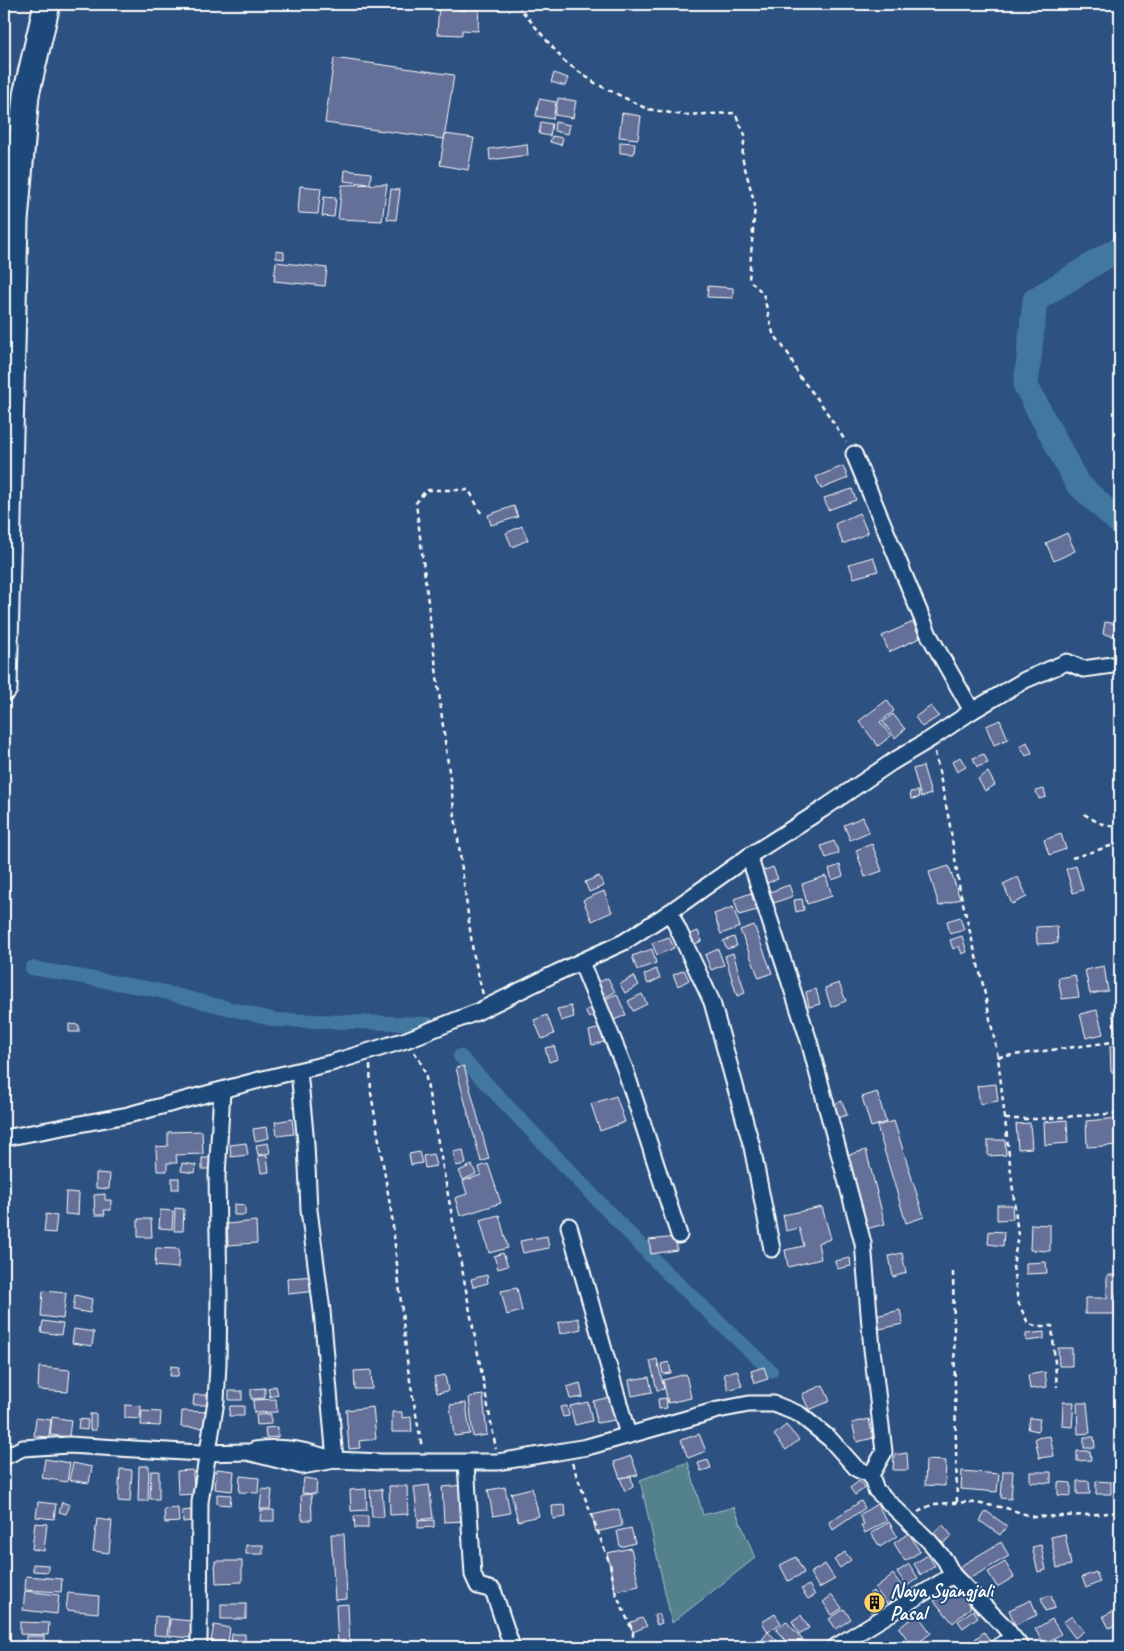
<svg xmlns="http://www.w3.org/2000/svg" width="1124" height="1651" viewBox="0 0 1124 1651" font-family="Caveat,sans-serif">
<rect width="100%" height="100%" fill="#2d5180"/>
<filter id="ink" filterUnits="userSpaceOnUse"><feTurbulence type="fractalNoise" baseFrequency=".02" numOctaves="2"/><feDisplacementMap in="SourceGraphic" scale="10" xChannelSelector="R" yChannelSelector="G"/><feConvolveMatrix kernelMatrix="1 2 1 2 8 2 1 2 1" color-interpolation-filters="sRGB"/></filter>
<g filter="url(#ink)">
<path fill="#52828c" stroke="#a8c0c6" d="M688,1462l15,53 31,-8 21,51 -83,65 -32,-143z"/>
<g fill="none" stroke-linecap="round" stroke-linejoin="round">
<g stroke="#42789f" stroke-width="14">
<path d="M32,968l124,22 119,30 153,4"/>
<path d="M460,1056l207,217 104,98"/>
</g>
<path stroke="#42789f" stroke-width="25" d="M1120,249l-12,6 -73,45 -9,86 51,97 43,40"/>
</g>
<g fill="#656f98" stroke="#fff">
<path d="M172,4h15v2l-15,1z"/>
<path d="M359,4h17v6l-17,-1z"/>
<path d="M439,4h20v6h6l1,-5 13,1 -1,25 -16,-1v5l-25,-1z"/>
<path d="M334,58l120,17 -10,64 -119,-16z"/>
<path d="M554,73l14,5 -3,8 -14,-4z"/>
<path d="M558,98l18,3 -3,17 -18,-3z"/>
<path d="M539,99l17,3 -3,17 -17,-3z"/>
<path d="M622,113l19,3 -3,23 -19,-2z"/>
<path d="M541,122l11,2 -2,12 -11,-2z"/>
<path d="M555,122l15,3 -2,9 -14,-3z"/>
<path d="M445,134l29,4 -6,32 -28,-5z"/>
<path d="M552,136l11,2 -2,7 -11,-3z"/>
<path d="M620,142l15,1 -1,11 -14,-1z"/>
<path d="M527,144l1,11 -38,5 -1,-11z"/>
<path d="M345,170l26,3 -1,11 -26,-3z"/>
<path d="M387,184l-5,37 -44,-2 4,-34z"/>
<path d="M300,186l21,2 -3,26 -20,-1z"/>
<path d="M391,189l9,1 -4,30 -9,-1z"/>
<path d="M324,197l12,1 -2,19 -12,-1z"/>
<path d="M276,251l8,1v7l-8,-1z"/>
<path d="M276,262l51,6 -2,18 -51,-5z"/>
<path d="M708,286l25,2v10l-26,-1z"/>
<path d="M843,466l5,12 -27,11 -5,-12z"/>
<path d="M852,489l4,11 -28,10 -4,-12z"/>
<path d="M514,506l4,11 -27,8 -3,-10z"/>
<path d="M859,513l9,20 -25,11 -8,-20z"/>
<path d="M522,526l6,14 -16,7 -6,-14z"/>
<path d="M1067,533l8,18 -21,10 -8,-18z"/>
<path d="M873,557l5,14 -24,7 -5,-14z"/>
<path d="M913,622l7,16 -31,14 -7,-16z"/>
<path d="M1105,622l14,2 -2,13 -14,-3z"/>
<path d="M887,700l7,11 -14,11 11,14 -13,10 -19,-25z"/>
<path d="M931,706l8,10 -17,11 -7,-10z"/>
<path d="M893,714l12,15 -10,9 -12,-16z"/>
<path d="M1000,720l8,19 -14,6 -8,-19z"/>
<path d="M1027,742l5,11 -6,3 -6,-10z"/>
<path d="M984,754l4,9 -11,4 -4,-9z"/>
<path d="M960,757l6,10 -9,5 -5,-10z"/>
<path d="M923,766l8,28 -10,3 -8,-28z"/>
<path d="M988,772l7,13 -10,6 -7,-12z"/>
<path d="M1044,789l2,8 -7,2 -3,-8z"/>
<path d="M918,791l1,7 -8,1 -1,-7z"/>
<path d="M863,817l6,15 -19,8 -6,-15z"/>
<path d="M1061,834l5,15 -17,6 -5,-15z"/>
<path d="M834,841l5,12 -13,5 -5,-12z"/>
<path d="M872,844l10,27 -17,6 -9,-27z"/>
<path d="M840,865l3,11 -11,4 -3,-11z"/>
<path d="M949,866l11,33 -21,7 -10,-34z"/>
<path d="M1076,866l7,24 -10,3 -7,-24z"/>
<path d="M773,867l5,12 -14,5 -4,-12z"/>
<path d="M599,876l5,10 -15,6 -4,-10z"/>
<path d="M826,876l6,20 -25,8 -5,-20z"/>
<path d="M1018,877l9,20 -15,7 -9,-20z"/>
<path d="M789,885l4,11 -19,7 -4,-11z"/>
<path d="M604,891l8,21 -20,9 -9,-21z"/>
<path d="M751,893l6,17 -18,5 -5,-16z"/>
<path d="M802,899l2,11 -8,2 -2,-12z"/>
<path d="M733,907l7,20 -19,7 -7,-20z"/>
<path d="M960,917l4,13 -14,4 -3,-13z"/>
<path d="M754,925l18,48 -13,5 -19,-48z"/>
<path d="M1057,926l1,17 -21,1 -1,-17z"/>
<path d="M698,931l4,10 -15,6 -4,-10z"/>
<path d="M962,936l5,16 -5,2 -3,-8 -6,3 -3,-9z"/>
<path d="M669,937l5,11 -17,7 -5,-12z"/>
<path d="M734,937l3,9 -10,3 -4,-8z"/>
<path d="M652,949l4,14 -19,7 -5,-14z"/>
<path d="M718,949l6,16 -13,5 -6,-15z"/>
<path d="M733,953l12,40 -8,3 -12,-40z"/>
<path d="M1104,966l4,25 -18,3 -5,-24z"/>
<path d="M1116,966h4v22h-1z"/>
<path d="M656,969l4,9 -12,6 -4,-9z"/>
<path d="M684,970l5,10 -11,6 -5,-11z"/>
<path d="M1075,975l4,22 -17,2 -4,-21z"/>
<path d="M634,976l5,9 -14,8 -5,-9z"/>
<path d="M608,978l7,14 -13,7 -7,-15z"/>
<path d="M839,983l7,18 -15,6 -6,-19z"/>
<path d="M816,989l4,15 -11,3 -3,-15z"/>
<path d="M617,994l9,21 -12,5 -9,-21z"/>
<path d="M642,994l5,10 -14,7 -5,-10z"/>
<path d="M571,1006l3,11 -13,4 -4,-12z"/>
<path d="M594,1006l4,7 -9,5 -4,-7z"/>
<path d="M1097,1010l6,24 -17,4 -6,-24z"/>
<path d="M1120,1010v22h-5l-3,-21z"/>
<path d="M547,1015l7,19 -12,5 -8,-19z"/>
<path d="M69,1024l10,1v7h-10z"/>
<path d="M600,1028l4,14 -12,3 -3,-14z"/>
<path d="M554,1046l4,13 -9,3 -4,-14z"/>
<path d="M1110,1046h10v26h-9z"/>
<path d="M464,1066l25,93 -8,3 -25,-94z"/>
<path d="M996,1084l2,17 -18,3 -3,-18z"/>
<path d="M877,1092l9,30 -15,5 -9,-30z"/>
<path d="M616,1096l9,26 -25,9 -9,-27z"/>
<path d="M842,1101l5,14 -10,3 -5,-13z"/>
<path d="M1120,1118v27l-33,2 -1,-26z"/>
<path d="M292,1119l2,15 -17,2 -2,-14z"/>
<path d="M1067,1120l1,23 -23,2 -1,-23z"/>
<path d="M894,1121l30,96 -18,6 -29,-97z"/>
<path d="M1030,1123l2,25 -14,1 -2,-25z"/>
<path d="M267,1127l2,11 -14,3 -2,-12z"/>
<path d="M202,1131l1,23 -27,1 1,8h-10v8h-10l-1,-24 12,-1v-14z"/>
<path d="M988,1140h17l1,15 -18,1z"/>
<path d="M246,1143l2,12 -17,2 -1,-12z"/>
<path d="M268,1143l2,10 -12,2 -2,-10z"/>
<path d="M463,1150l3,14 -10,2 -3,-14z"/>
<path d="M866,1150l19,74 -19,5 -18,-74z"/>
<path d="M419,1152l3,11 -11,2 -2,-11z"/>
<path d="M433,1154l3,12 -11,2 -2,-12z"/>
<path d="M267,1155l2,17 -8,1 -3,-17z"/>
<rect x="202" y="1158" width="8" height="11"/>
<path d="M182,1163l14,2 -1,8 -14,-2z"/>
<path d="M488,1164l13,39 -41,13 -5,-18 12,-4 -4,-13 18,-6 -2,-8z"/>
<path d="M472,1165l4,9 -13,6 -4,-9z"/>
<path d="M96,1173l14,1 -1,15 -13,-1z"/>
<rect x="172" y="1178" width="7" height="11"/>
<path d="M66,1192l13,1 -1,22 -13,-1z"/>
<path d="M105,1194v6h6v10h-7l1,5h-10l-1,-20z"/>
<path d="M234,1204l11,1v10h-11z"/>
<path d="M997,1205h15l1,14 -16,1z"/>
<path d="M822,1207l9,32 -13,4 3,16 -33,8 -3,-17 19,-4 -5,-18 -13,3 -3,-16z"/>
<path d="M175,1208l9,1 -1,22h-9z"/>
<path d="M160,1210l13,1 -1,18 -13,-1z"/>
<path d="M46,1214l11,2 -2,17 -11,-1z"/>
<path d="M499,1215l9,33 -19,5 -9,-33z"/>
<path d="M138,1219h13l1,18h-14z"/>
<path d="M256,1221l1,22 -29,2 -1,-21z"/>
<path d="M1031,1224l19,1v26l-20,-1z"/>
<path d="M989,1231l15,1 -1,14 -15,-2z"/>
<path d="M547,1236l2,12 -26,5 -3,-12z"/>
<path d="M676,1237l1,13 -26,4 -2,-14z"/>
<path d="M156,1248l23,1 -1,19 -23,-2z"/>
<path d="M503,1253l5,13 -10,3 -4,-13z"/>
<path d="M902,1253l4,20 -13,4 -4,-21z"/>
<path d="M850,1258l1,8 -14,3 -2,-8z"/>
<path d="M1046,1262l1,11 -21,1v-11z"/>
<path d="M487,1275l1,8 -15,4 -2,-8z"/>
<path d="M1107,1275h13v19h-4v20h-31v-16h22z"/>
<path d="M316,1276l1,15 -29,3 -1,-16z"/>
<path d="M517,1288l5,23 -15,4 -6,-24z"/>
<path d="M43,1291l23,2 -3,26 -22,-3z"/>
<path d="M75,1295l17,4 -2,14 -17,-3z"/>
<path d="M900,1310l3,14 -23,5 -4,-13z"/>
<path d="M578,1318l3,11 -21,5 -2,-11z"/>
<path d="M43,1321l20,3 -2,11 -20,-3z"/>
<path d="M74,1329l20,3 -2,14 -20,-3z"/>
<path d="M1044,1332v7l-18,2v-7z"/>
<path d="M1058,1348h14v18h-13z"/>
<path d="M657,1359l7,30 -7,1 -7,-29z"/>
<path d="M669,1362l2,11 -8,1 -2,-10z"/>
<path d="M171,1366l8,1 -1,9h-8z"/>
<path d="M39,1367l31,3 -2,22 -30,-2z"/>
<path d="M764,1367l4,12 -13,4 -4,-12z"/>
<path d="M371,1370l1,19h-17l-1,-18z"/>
<path d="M737,1370l5,16 -14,4 -4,-16z"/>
<path d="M1045,1372l2,15 -17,2 -2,-14z"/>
<path d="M686,1374l5,24 -23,5 -5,-23z"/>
<path d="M445,1375l3,16 -11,2 -3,-16z"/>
<path d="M649,1377l3,15 -20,4 -3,-16z"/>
<path d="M580,1383l3,14 -13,2 -3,-12z"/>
<path d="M823,1385l7,16 -21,9 -7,-16z"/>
<path d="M276,1386l2,9 -8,2 -2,-9z"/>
<path d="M265,1388v10l-14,1v-10z"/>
<rect x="229" y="1391" width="13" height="9"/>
<path d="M194,1395h16v10h-17z"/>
<path d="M483,1395l4,40 -14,2 -4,-40z"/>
<path d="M615,1396l6,23 -24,4 -4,-22z"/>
<path d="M666,1398l1,10 -8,1 -1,-10z"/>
<path d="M276,1399l1,13 -23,1 -1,-13z"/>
<path d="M588,1402l4,19 -17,4 -5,-19z"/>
<path d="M1063,1402h11l-2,25 -10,-1z"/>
<path d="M466,1403l4,31 -16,2 -4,-31z"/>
<path d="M1077,1403h10l3,30 -12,1z"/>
<path d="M125,1405l16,1 -1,13 -15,-1z"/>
<path d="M230,1406h14v10h-15z"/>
<path d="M567,1406l2,10 -6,1 -3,-10z"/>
<path d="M373,1407l3,32 -17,2 1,7 -11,1 -3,-39z"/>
<path d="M142,1411l19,1 -1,14 -19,-1z"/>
<path d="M182,1411l29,1 -1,16 -29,-1z"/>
<path d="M392,1412h10v6l9,-1 1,15h-20z"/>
<rect x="90" y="1414" width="6" height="16"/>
<path d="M271,1414v10l-14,1 -1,-10z"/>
<path d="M52,1417l19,3 -2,17 -19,-2z"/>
<path d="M36,1418l15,2 -2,17 -15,-1z"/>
<path d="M1030,1418l10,1 -2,12 -10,-2z"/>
<path d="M79,1419l9,1 -1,10 -9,-1z"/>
<path d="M869,1419l4,19 -16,4 -5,-19z"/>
<path d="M786,1425l13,15 -13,10 -12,-15z"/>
<path d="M278,1427v10l-12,1 -1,-10z"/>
<path d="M699,1434l7,17 -18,7 -7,-18z"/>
<path d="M1050,1436l4,20 -15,2 -4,-20z"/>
<path d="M1084,1437h10l1,11h-11z"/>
<path d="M1077,1451h13l1,9 -14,1z"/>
<path d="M907,1453l1,17h-15l1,-15z"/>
<path d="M631,1456l7,19 -18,3 -6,-16z"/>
<path d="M45,1459l25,4 -3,19 -25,-4z"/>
<path d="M708,1460l3,8 -10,3 -3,-8z"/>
<path d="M926,1460l20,1 -1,25 -20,-1z"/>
<path d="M73,1463l19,4 -3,16 -20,-3z"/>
<path d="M139,1466h10l-1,35h-10z"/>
<path d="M120,1469l12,1 -2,32 -12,-1z"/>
<path d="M217,1469l17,2 -2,20 -17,-2z"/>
<path d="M193,1470l1,24 -16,1 -1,-24z"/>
<path d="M151,1471h8v28h-9z"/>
<path d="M962,1471l37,3 -2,18 -36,-3z"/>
<path d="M1003,1471h10l-2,28 -10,-1z"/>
<path d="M1030,1472h21v11l-21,-1z"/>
<path d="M1115,1474h5v18h-3z"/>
<path d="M240,1476l19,2 -1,15 -19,-1z"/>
<path d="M631,1476l2,11 -8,4 -5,-13z"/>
<path d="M304,1478l13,2 -1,14 -14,-1z"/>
<path d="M859,1481l6,7 -10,7 -5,-7z"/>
<path d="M1077,1481h12l1,13h-13z"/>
<path d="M1096,1481l15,1v12h-15z"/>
<path d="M1058,1482l13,1v13l-13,-1z"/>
<path d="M429,1485l4,33 -15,2 -4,-33z"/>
<path d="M464,1485l2,36 -22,1 -2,-35z"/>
<path d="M389,1486h18l1,28 -18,1z"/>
<path d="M505,1487l5,26 -17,3 -5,-26z"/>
<path d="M532,1488l7,28 -21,5 -7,-28z"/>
<path d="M262,1489l10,1 -2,19h-10z"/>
<path d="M366,1489l1,21 -16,1 -1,-21z"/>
<path d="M382,1489l2,28h-12l-2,-27z"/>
<path d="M217,1494l14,1 -1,10 -13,-1z"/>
<path d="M311,1494l1,26h-10l-1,-25z"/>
<path d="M861,1501l4,7 -32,22 -4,-8z"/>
<path d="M38,1502l18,2 -2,15 -18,-2z"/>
<path d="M62,1502l8,3 -4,9 -7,-2z"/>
<path d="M877,1504l10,17 -22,12 -4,-7 3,-2 -5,-9z"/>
<path d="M565,1505l1,12 -13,2 -1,-13z"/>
<path d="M178,1508l1,14 -14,1 -1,-14z"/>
<path d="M619,1509l3,17 -26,6 -4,-17z"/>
<path d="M191,1510l1,11 -9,1 -1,-11z"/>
<path d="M261,1510h13v11h-14z"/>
<path d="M986,1511l21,15 -7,9 -20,-14z"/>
<path d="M354,1516h14v12h-13z"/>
<path d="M97,1519l15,2 -3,32 -16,-2z"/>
<path d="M434,1520v7l-16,1v-7z"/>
<path d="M889,1522l8,14 -17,11 -9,-14z"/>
<path d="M35,1523l12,1 -3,27 -12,-2z"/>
<path d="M943,1525l9,11 -10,8 -9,-11z"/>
<path d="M631,1528l4,15 -15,4 -3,-16z"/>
<path d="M909,1533l11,19 -15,9 -11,-18z"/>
<path d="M331,1534h13l3,65 -12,1z"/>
<path d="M1065,1534l6,31 -14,3 -6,-31z"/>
<path d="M1001,1542l8,14 -42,24 -8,-13z"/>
<rect x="246" y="1545" width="17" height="9"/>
<path d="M1041,1545l5,25 -8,2 -6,-25z"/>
<path d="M631,1548l8,38 -24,5 -8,-38z"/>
<path d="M845,1552l6,8 -11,8 -6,-8z"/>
<path d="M928,1555l7,11 -14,9 -7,-11z"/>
<path d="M796,1557l8,16 -16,8 -8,-16z"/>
<path d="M215,1561h27v21l-26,1z"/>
<path d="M1005,1562l9,15 -17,10 -9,-15z"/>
<path d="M33,1564l15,1v7l-15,-1z"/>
<path d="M825,1564l10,15 -16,9 -9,-15z"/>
<path d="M909,1564l9,14 -11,8 -10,-14z"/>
<path d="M1096,1572l4,10 -14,6 -4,-11z"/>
<path d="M893,1574l12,17 -18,13 -12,-16z"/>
<path d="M26,1576l36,3 -1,13 -36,-2z"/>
<path d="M809,1585l6,10 -7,4 -7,-10z"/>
<path d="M952,1585l19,22 -18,16 -19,-22z"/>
<path d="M25,1591l34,4 -2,19 -34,-4z"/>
<path d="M873,1591l9,14 -10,7 -7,-8 5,-4 -3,-5z"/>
<path d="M68,1593l31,3 -1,17 -32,-3z"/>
<path d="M832,1595l10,13 -10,7 -9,-13z"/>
<path d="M1051,1595l4,13 -10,3 -4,-13z"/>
<path d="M1031,1600l6,15 -22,10 -6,-15z"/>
<rect x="221" y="1604" width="25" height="15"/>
<path d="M348,1604l2,43h-12l-2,-42z"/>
<path d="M1120,1608v15l-11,5 -6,-12z"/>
<path d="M844,1609l7,10 -15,10 -7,-10z"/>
<path d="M973,1610l5,7 -15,11 -5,-7z"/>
<path d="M659,1613l3,10 -5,2 -3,-9z"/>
<path d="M775,1614l6,9 -13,9 -6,-10z"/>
<path d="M917,1614l14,19 -18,14 -14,-19z"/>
<path d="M801,1615l8,13 -10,6 -7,-13z"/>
<path d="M155,1616l14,1 -2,19 -13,-1z"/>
<path d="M1072,1616l12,15 -9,7 -12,-16z"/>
<path d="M642,1618l5,8 -14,6 -4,-9z"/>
<path d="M170,1619l23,2 -1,17 -23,-2z"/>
<path d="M1052,1619l9,15 -17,10 -9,-15z"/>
<path d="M786,1621l23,26h-18l-15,-17z"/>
<path d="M20,1622l29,1 -1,12 -28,-1z"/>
<path d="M214,1625l16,3 -2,15 -17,-2z"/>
<path d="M768,1632l13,12 -3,3h-10l-7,-6z"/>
<path d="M984,1632l8,12 -5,3h-7l-5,-8z"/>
<path d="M232,1634h13v10h-14z"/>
<rect x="26" y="1636" width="18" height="11"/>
<path d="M971,1640l6,7h-15z"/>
<path d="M864,1641l6,6h-13z"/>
</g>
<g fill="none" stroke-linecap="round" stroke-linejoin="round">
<defs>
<g id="minor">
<path d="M854,454l75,181 43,76"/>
<path d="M749,856l74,-47 69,-47 40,-24 40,-27 53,-31 42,-18 16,7 37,-5"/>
<path d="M670,912l42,90 40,145 20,102"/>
<path d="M581,962l44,107 54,166"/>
<path d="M4,1138l124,-23 135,-36 68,-16 75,-23 71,-28 79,-39 68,-31 46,-30 79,-56 60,185 54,202 9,106 12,103 -13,23"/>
<path d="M569,1226l59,209"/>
<path d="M255,1450c31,-5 51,1 80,10l-13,-149 -13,-101 -3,-66 -7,-73"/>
<path d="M4,1457l19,-9 46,-3 131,8 47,-1 55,14 33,-6 47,2h116l89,-15 131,-37 31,-6h25l25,10 31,25 27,30 14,6 5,15 54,52 15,18 8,15 49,49 19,23"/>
<path d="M466,1463l7,112 5,11 15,4 19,57"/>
<path d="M199,1647l1,-145 16,-101 2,-37 1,-69 -2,-119 5,-85"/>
<path d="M835,1647l118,-72"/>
<path d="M998,1647l15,-9"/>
</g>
<path id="trunk" d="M4,688l11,-467 11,-126 21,-91"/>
</defs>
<use href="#minor" stroke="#fff" stroke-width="19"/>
<use href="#trunk" stroke="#fff" stroke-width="29"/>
<g stroke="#fff" stroke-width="2.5" stroke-dasharray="5 4" stroke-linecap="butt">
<path d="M518,4l5,8 41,49 31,22 52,26 36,6 52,-2 10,22 -3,22 13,48 -6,75 14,13 10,40 16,22 10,21 21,26 26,40"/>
<path d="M481,513l-12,-23h-43l-10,13 27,223 30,226 10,43"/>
<path d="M935,752l14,68 11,71 23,94 15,72 20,178 -5,31 5,36 10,21 7,3h17l5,61"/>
<path d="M1084,814l15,9 21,5"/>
<path d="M1072,858l48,-15"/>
<path d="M414,1052l5,7 6,14 71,376"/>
<path d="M998,1057l122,-16"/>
<path d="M370,1065l1,28 21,124 16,152 14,79"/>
<path d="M1005,1119h31l84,-6"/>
<path d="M953,1272l4,231"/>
<path d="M572,1463l38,101 5,27 18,41v15"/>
<path d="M918,1512l15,-8 36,-2 37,6 28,9 53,-2 33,-3"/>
<path d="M1117,1512l3,17"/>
</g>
<use href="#minor" stroke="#1f4a7a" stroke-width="15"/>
<use href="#trunk" stroke="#1f4a7a" stroke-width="25"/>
</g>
</g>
<defs>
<symbol id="building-disc" viewBox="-11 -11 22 22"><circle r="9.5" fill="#ffd166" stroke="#1f4a7a"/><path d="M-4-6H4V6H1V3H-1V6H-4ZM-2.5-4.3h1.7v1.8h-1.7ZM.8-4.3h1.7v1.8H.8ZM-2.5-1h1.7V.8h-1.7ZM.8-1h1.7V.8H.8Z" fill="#111"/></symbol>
</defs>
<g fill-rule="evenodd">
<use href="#building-disc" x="862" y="1590" width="25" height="25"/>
</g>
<g text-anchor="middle" stroke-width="4" stroke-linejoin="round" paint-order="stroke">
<g font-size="20" font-weight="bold" fill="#fff" stroke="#1f4a7a" text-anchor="start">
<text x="890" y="1597">Naya Syangjali<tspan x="890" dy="23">Pasal</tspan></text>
</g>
</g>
<rect width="1124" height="1651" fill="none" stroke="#1f4a7a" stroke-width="20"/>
<rect x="10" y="10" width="1104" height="1631" fill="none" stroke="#fff" stroke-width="2" filter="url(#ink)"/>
</svg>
